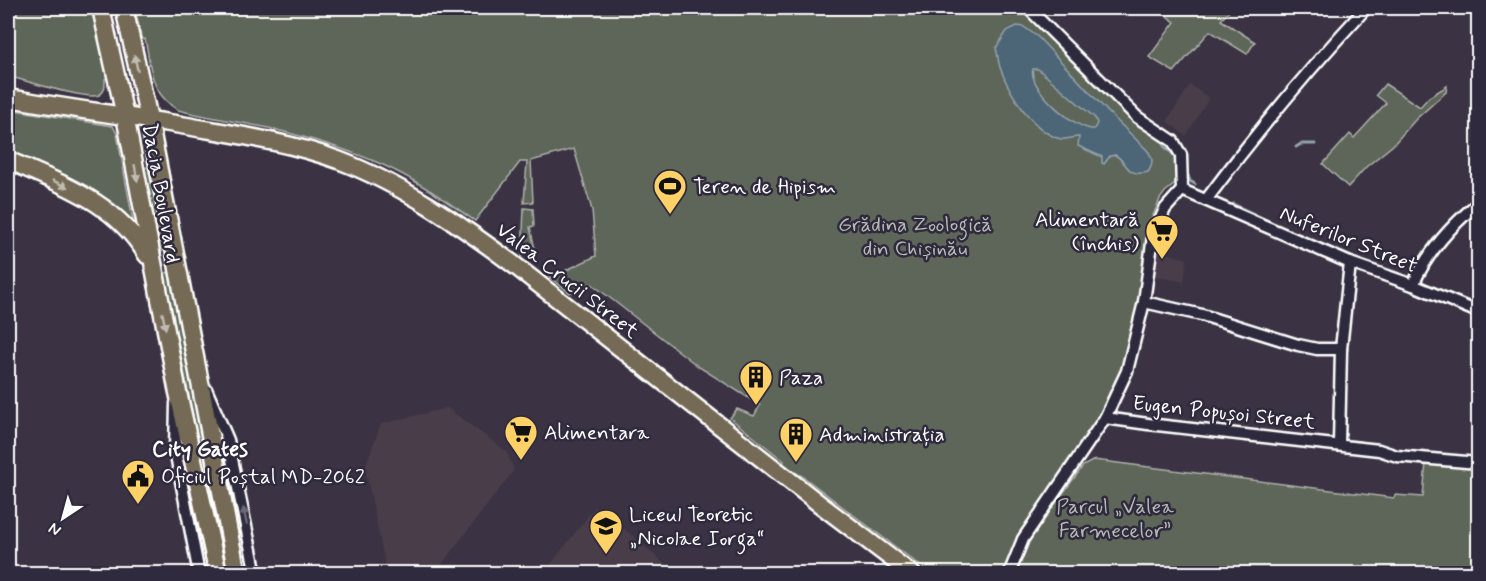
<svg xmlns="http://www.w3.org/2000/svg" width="1486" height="581" viewBox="0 0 1486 581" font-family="Mynerve,sans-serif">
<rect width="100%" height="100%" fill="#3b3343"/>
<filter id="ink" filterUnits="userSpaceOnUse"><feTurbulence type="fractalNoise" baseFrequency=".0167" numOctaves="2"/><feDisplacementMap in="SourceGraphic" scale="12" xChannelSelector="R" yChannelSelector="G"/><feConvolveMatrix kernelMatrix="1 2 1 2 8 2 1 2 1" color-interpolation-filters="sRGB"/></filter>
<g filter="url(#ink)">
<g fill="#4a3e4a">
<path d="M1190,85l19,13 -23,38 -19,-15z"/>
<path d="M1159,251l28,8 -3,23 -30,-6z"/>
<path d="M447,408l59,43 8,19 -79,103h-48l-22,-106 16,-43z"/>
<path d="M595,507l39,30 41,36h-131z"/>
</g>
<g fill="#5d6659" stroke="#aeb2ac" stroke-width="1.5">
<path d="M20,8l74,1 15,68 -4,2c0,6 1,12 -6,16 -10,6 -76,-15 -91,-19v-51z"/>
<path d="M135,8h889l141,130 12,16 2,24 -4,6 -10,8 -5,7 -13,31 -9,86 -10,39 -23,52 -81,121 -10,16 -9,29h-75l-128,-97 -20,-10 2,-5 -54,-43 7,-9 17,7 6,-11 -61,-38 -107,-83 -22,9 -22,-17 4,-3 2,3 42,-20 -4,-46 -18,-61 -43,12 2,41 -9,1 3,-41h-7l-45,59c-30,-21 -60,-42 -94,-57 -35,-15 -71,-26 -108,-35 -32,-7 -63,-11 -95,-19 -29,-18 -26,-40 -33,-71l-3,1z"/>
<path d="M1155,8h77l-11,12 34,22 -8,12 -37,-23 -36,41 -25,-15 26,-35z"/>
<path d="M1385,84l35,23 9,-10 18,-11 -1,6 -30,27 -23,26 -27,22 -18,20 -25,-23 27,-30 4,4 32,-35 -10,-8z"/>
<path d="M8,109l105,17 4,8 17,92 -126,-72z"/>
<path d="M148,167l16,82 -2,3 -3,-2 -16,-82z"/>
<path d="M524,208l9,1 1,17 -4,1 5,22 -13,7z"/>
<path d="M168,272l1,2 56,269 -6,1 -54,-267v-3z"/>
<path d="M218,426l10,30 17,83 -6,1 -23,-110z"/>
<path d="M1094,460l300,38 1,-3 28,2 3,-35 52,5v106l-463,1 9,-28 59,-80z"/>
</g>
<path fill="#4d6677" stroke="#94a3ad" stroke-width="1.5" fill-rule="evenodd" d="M1017,26l7,1 14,10 71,76 38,37c6,7 7,14 1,22 -22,6 -20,-10 -33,-17l-5,1 -6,8 -2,-1v-6l-24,-11 1,-9c-6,0 -12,3 -18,2 -27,-6 -51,-45 -60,-69 -3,-7 -3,-15 -5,-22l11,-17zM1038,69l57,49 2,5 -3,6c-17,2 -67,-41 -61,-60z"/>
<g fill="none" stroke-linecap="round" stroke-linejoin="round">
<g stroke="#94a3ad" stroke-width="3">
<path d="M1164,146l10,9 3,6"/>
<path d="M1296,147l5,-3h14"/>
<path d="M1186,170l4,11 5,3"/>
<path d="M1233,204l38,18"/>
<path d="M1281,227l27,12"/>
<path d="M1359,261l9,3"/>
<path d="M1383,268l25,9"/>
</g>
<defs>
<g id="street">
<path d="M1028,8l109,109 36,24 8,14 1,35"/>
<path d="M1182,190l168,73 63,22 65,27"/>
<path d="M1206,200c50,-67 103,-131 160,-192"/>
<path d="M1413,285c15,-34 38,-59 65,-82"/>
<path d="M1144,302l58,13 96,30 19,4h24"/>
<path d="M206,389l22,51 28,134"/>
<path d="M176,403l-1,47 24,124"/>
<path d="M1105,418l43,6 231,26 18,6 81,7"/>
<path d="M1339,445l2,-96 9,-86"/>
<path d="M1009,574l14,-35 82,-121 22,-47 17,-69 9,-66 12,-27 17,-19"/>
</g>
<g id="primary">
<path d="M101,8l24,108 52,272 41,186"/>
<path d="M124,8l25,111 88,455"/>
<path d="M8,98c59,10 119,18 179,28 51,9 102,16 151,34 64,24 121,64 175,104l308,241 91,69"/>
<path d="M8,160c55,25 106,41 139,95"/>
</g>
</defs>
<use href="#street" stroke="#fff" stroke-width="15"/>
<use href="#primary" stroke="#fff" stroke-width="21"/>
<use href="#street" stroke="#2f2a3d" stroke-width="10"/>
<use href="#primary" stroke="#756a55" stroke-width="16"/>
</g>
<defs><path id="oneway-solid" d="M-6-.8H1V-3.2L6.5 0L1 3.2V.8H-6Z" transform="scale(1.5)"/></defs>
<g fill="#c1bcb2">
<use href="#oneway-solid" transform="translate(136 63) rotate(-102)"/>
<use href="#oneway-solid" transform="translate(136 173) rotate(80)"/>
<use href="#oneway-solid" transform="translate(60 184) rotate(25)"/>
<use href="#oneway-solid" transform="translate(164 321) rotate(79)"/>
</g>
<use fill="#6d6a77" href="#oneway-solid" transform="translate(245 516) rotate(-102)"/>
</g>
<defs>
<symbol id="stadium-pin" viewBox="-11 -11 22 30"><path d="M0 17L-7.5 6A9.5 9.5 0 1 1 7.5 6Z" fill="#ffd166" stroke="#2f2a3d"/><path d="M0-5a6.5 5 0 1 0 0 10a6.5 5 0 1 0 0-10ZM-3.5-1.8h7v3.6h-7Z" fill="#111"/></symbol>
<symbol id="supermarket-pin" viewBox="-11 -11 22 30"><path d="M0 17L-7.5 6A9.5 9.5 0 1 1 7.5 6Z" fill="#ffd166" stroke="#2f2a3d"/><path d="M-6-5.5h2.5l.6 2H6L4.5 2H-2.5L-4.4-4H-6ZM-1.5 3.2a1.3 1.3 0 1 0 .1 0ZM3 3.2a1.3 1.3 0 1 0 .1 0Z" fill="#111"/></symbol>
<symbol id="building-pin" viewBox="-11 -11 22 30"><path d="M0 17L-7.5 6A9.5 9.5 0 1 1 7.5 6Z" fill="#ffd166" stroke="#2f2a3d"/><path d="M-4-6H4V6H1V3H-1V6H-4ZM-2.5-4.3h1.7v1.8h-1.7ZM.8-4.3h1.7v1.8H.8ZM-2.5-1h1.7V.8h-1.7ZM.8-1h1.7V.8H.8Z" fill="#111"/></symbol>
<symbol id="civic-pin" viewBox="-11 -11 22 30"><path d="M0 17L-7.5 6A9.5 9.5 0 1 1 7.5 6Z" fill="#ffd166" stroke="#2f2a3d"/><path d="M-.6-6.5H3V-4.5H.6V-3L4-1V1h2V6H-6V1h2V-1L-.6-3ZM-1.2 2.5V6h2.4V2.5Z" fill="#111"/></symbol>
<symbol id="school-pin" viewBox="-11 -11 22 30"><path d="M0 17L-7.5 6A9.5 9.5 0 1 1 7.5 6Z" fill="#ffd166" stroke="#2f2a3d"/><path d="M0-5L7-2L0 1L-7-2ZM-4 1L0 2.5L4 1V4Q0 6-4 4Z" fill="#111"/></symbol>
</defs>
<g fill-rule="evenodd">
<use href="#stadium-pin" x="651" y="167" width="38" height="52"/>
<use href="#supermarket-pin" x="1143" y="212" width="38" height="52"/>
<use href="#building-pin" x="737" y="358" width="38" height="52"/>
<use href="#supermarket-pin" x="502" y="413" width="38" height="52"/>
<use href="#building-pin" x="777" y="415" width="38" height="52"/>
<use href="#civic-pin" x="119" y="457" width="38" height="52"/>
<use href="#school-pin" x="587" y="507" width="38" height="52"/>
</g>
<g text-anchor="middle" stroke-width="5" stroke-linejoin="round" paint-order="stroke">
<g font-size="21" fill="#fff" stroke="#2f2a3d" text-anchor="start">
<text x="693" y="193">Teren de Hipism</text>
<text x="1139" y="226" text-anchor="end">Alimentară<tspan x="1139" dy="24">(închis)</tspan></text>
<text x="779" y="384">Paza</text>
<text x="544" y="439">Alimentara</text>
<text x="819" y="441">Administrația</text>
<text x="161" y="483">Oficiul Poștal MD-2062</text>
<text x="629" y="521">Liceul Teoretic<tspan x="629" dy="24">„Nicolae Iorga“</tspan></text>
</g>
<g font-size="21" fill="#fff" stroke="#2f2a3d">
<text transform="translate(162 193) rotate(80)" y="7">Dacia Boulevard</text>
<text transform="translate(1349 239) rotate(22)" y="7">Nuferilor Street</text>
<text transform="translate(568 280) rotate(38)" y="7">Valea Crucii Street</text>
<text transform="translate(1224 412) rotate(6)" y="7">Eugen Popușoi Street</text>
</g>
<g font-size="21" fill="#b6bab4" stroke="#2f2a3d">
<text x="915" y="231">Grădina Zoologică<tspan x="915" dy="24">din Chișinău</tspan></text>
<text x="1115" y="513">Parcul „Valea<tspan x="1115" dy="24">Farmecelor”</tspan></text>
</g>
<g font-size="22" font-weight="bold" fill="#fff" stroke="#2f2a3d">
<text x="200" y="456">City Gates</text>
</g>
</g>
<rect width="1486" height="581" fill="none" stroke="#2f2a3d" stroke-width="30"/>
<rect x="15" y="15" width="1456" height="551" fill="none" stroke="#fff" stroke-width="2" filter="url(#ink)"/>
<g transform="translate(63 518) rotate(216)" stroke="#2f2a3d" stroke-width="4.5" paint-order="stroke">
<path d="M0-4.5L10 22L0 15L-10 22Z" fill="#ffffff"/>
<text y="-9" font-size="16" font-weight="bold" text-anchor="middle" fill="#ffffff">N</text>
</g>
</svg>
